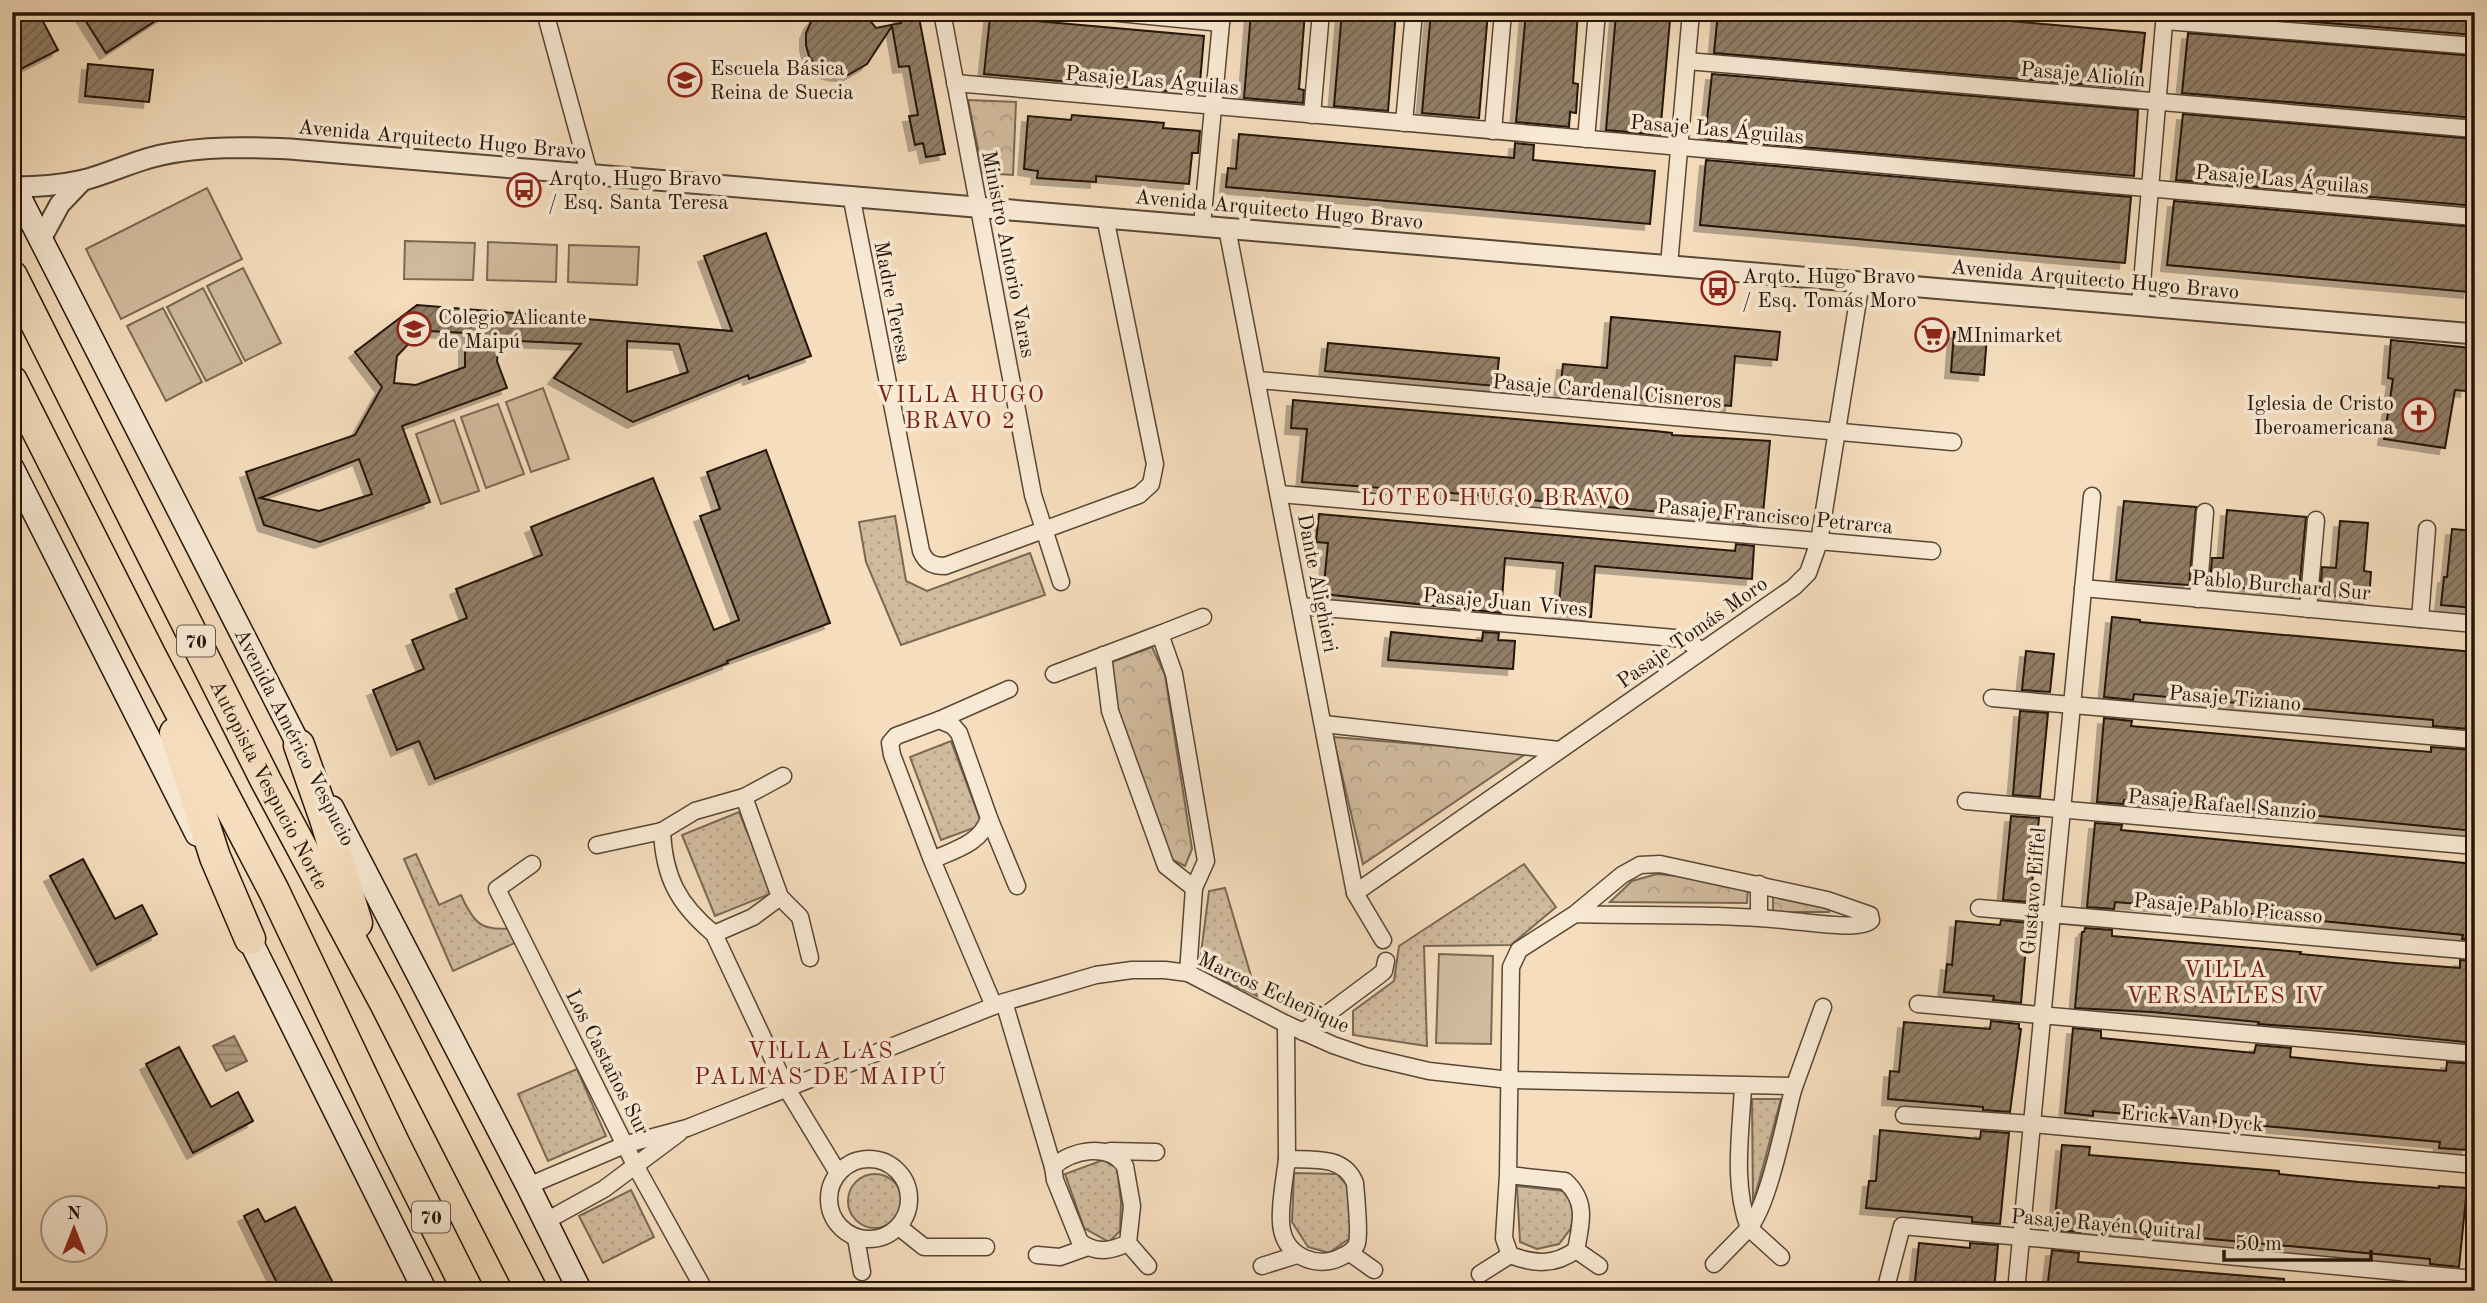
<svg xmlns="http://www.w3.org/2000/svg" width="2487" height="1303" viewBox="0 0 2487 1303" font-family="'Old Standard TT',serif">
<defs>
<pattern id="grass-dots" width="8" height="8" patternUnits="userSpaceOnUse" patternTransform="scale(1.75)"><rect width="8" height="8" fill="#d1bb9e"/><path d="M2 2h.1M6 6h.1" fill="none" stroke="#b3a087" stroke-width="1.8" stroke-linecap="round"/></pattern>
<pattern id="park-crowns" width="20" height="18" patternUnits="userSpaceOnUse" patternTransform="scale(1.75)"><rect width="20" height="18" fill="#d1bb9e"/><path d="M2 6a3 3 0 1 1 6 0M12 15a3 3 0 1 1 6 0" fill="none" stroke="#b3a087"/></pattern>
<pattern id="water-rules" width="6" height="5" patternUnits="userSpaceOnUse" patternTransform="scale(1.75)"><rect width="6" height="5" fill="#ae997f"/><path d="M0 2.5h6" fill="none" stroke="#8d7c66"/></pattern>
<pattern id="building-hatch" width="6" height="6" patternUnits="userSpaceOnUse" patternTransform="scale(1.75)"><rect width="6" height="6" fill="#917d66"/><path d="M-1 1l2-2M0 6l6-6M5 7l2-2" fill="none" stroke="#766552"/></pattern>
<filter id="shadow"><feDropShadow dx="-6" dy="6" stdDeviation="0" flood-color="#0004"/></filter>
</defs>
<rect width="100%" height="100%" fill="#f5ddbd"/>
<filter id="stains"><feTurbulence type="fractalNoise" baseFrequency=".00286" numOctaves="4"/><feColorMatrix values="0 0 0 0 .2 0 0 0 0 .09 0 0 0 0 .02 0 0 0 .5 -.17"/></filter>
<radialGradient id="worn" r=".72"><stop offset=".6" stop-color="#630" stop-opacity="0"/><stop offset="1" stop-color="#630" stop-opacity=".3"/></radialGradient>
<g fill="url(#grass-dots)" stroke="#7a6853" stroke-width="2">
<path d="M895,516l11,65 21,10 103,-38 15,42 -144,50 -35,-83 -7,-40z"/>
<path d="M951,741l31,84 -41,15 -31,-83z"/>
<path d="M739,812l33,81 -57,23 -33,-81z"/>
<path d="M416,854l23,51 22,-10c13,29 21,37 53,33l5,13 -66,30 -49,-112z"/>
<path d="M1524,864l32,43 -45,38 -87,1 3,100 -74,-11v-24l41,-30 5,-35z"/>
<path d="M1225,888l32,108 -58,-27 10,-78z"/>
<path d="M577,1069l29,67 -58,25 -30,-67z"/>
<path d="M1752,1099h29l-28,105z"/>
<path d="M1103,1160l14,8 4,34 -1,29 -11,11 -25,-14 -19,-54z"/>
<path d="M1294,1173l43,1 15,17 1,45 -24,17 -21,-6 -16,-25z"/>
<circle cx="875" cy="1201" r="27"/>
<path d="M1517,1186l46,5 12,17 -4,20 -12,16 -22,5 -17,-7z"/>
<path d="M631,1190l23,47 -51,26 -24,-47z"/>
</g>
<g fill="url(#park-crowns)" stroke="#7a6853" stroke-width="2">
<path d="M968,100l48,2 -3,73 -30,-2z"/>
<path d="M1152,647l13,28 27,174 -7,17 -14,-7 -53,-147 -6,-50z"/>
<path d="M1333,737l194,16 -164,111z"/>
<path d="M1657,874l91,9 -1,20 -137,-1 22,-21z"/>
<path d="M1773,895l57,11 -1,6h-56z"/>
</g>
<g fill="#d1bb9e" stroke="#7a6853" stroke-width="2">
<path d="M207,188l35,71 -121,60 -35,-70z"/>
<path d="M405,241l70,2 -2,37 -69,-1z"/>
<path d="M488,242l69,3 -1,37 -69,-2z"/>
<path d="M569,245l70,2 -2,38 -69,-3z"/>
<path d="M243,268l38,75 -36,18 -38,-75z"/>
<path d="M203,288l39,75 -36,18 -39,-74z"/>
<path d="M163,308l39,74 -36,19 -39,-75z"/>
<path d="M543,388l26,71 -38,13 -25,-70z"/>
<path d="M498,404l26,70 -38,14 -25,-71z"/>
<path d="M454,420l25,71 -38,13 -25,-70z"/>
<path d="M1439,954l54,2 -2,88 -55,-1z"/>
</g>
<path fill="url(#water-rules)" stroke="#77644f" stroke-width="2" d="M234,1036l13,25 -21,10 -13,-25z"/>
<g fill="url(#building-hatch)" stroke="#241408" stroke-width="2" fill-rule="evenodd" filter="url(#shadow)">
<path d="M34,12h4l20,38 -39,20 -7,-13v-33z"/>
<path d="M80,12h89l-63,41z"/>
<path d="M820,12h43l13,16 25,-5 -2,-11h19l27,142 -19,3 -3,-14 -8,2 -6,-29 9,-1 -9,-49 -10,1 -7,-41 -25,38 -19,11h-11l-11,-3 -10,-6 -7,-10 -3,-11v-12l5,-11z"/>
<path d="M1251,12h54l-6,77 5,1 -1,13 -59,-5z"/>
<path d="M1342,12h54l-8,99 -54,-5z"/>
<path d="M1431,12h57l-9,106 -57,-5z"/>
<path d="M1526,12h52l-5,71 5,1 -1,14 -1,15 -6,-1 -1,15 -53,-5z"/>
<path d="M1718,12h191l236,21 -6,56 -425,-36z"/>
<path d="M2190,12h270l15,2v21z"/>
<path d="M1616,14l54,6 -10,115 -54,-5z"/>
<path d="M990,17l214,19 -5,58 -215,-20z"/>
<path d="M2188,33l287,23v62l-293,-25z"/>
<path d="M88,64l65,6 -4,32 -64,-6z"/>
<path d="M1712,74l426,36 -4,66 -426,-37 -3,-1z"/>
<path d="M2183,114l292,25v67l-299,-26z"/>
<path d="M1072,115l92,8 -1,5 37,3 -2,22h-6l-3,31 -93,-8v6l-16,-1 -43,-3 1,-7 -14,-2 4,-53 43,4z"/>
<path d="M1239,134l275,24 1,-15 19,2 -1,15 122,11 -5,53 -424,-37 2,-19 8,1z"/>
<path d="M1706,160l425,37 -6,66 -425,-38z"/>
<path d="M2174,201l301,26 -6,65 -302,-27z"/>
<path d="M766,233l45,123 -62,23 -1,-4 -115,47 -79,-44 27,-34 -82,-4 -2,21 10,27 -105,38 28,76 -110,40 -56,-17 -18,-53 109,-37 27,-48 -27,-35 62,-47 315,26 -28,-75zM428,331l37,2v34l-49,18 -22,-2 3,-27 18,-19zM627,341l52,3 9,28 -61,20zM359,459l13,35 -53,17 -59,-13z"/>
<path d="M1611,317l169,15 -3,28 -42,-4 -4,50 -171,-14 3,-28 44,4z"/>
<path d="M1954,332l33,3 -3,40 -33,-3z"/>
<path d="M2391,340l80,8 -5,43 -11,-1 -10,58 -61,-9 9,-60 -5,-1z"/>
<path d="M1328,343l171,15 -3,28 -171,-15z"/>
<path d="M1293,400l362,31 17,2v2l98,6 -8,83 -24,-1v-2l-21,-2 1,-2 -255,-23 -161,-12 5,-53 -16,-1z"/>
<path d="M766,450l64,173 -103,38 1,2 -293,116 -16,-38 -22,9 -24,-60 51,-21 -12,-29 55,-22 -11,-29 86,-34 -11,-28 122,-49 61,152 25,-10 -39,-104 20,-7 -13,-37z"/>
<path d="M2124,501l72,6 -7,78 -73,-5z"/>
<path d="M2227,510l79,7 -7,76 -89,-8 2,-27h11z"/>
<path d="M1319,514l416,37 1,-7 18,2 -2,33 -157,-13 -4,51 -33,-3 5,-51 -58,-5 -4,55 -178,-19 5,-51 -12,-1z"/>
<path d="M2340,521l28,2 -4,48 7,1 -2,27 -49,-4 2,-28 14,1z"/>
<path d="M2452,529l23,2v77l-34,-3 3,-28h3z"/>
<path d="M2112,617l28,3v2l334,30 -5,77 -36,-3v-6l-299,-26 -1,6 -29,-3z"/>
<path d="M1391,632l91,9 1,-9 16,1 -1,7 17,1 -2,28 -125,-9z"/>
<path d="M2026,651l28,3 -4,38 -28,-2z"/>
<path d="M2020,711l28,2 -8,84 -27,-2z"/>
<path d="M2104,718l28,3 -1,5 249,22 51,4v-5l44,3v81l-227,-22 -124,-9 -1,4 -26,-2z"/>
<path d="M2011,816l28,2 -9,84 -27,-2z"/>
<path d="M2095,823l27,2 -1,5 354,34v76l-13,-1 1,-4 -242,-24 -106,-9 -1,7 -27,-2z"/>
<path d="M83,859l32,60 27,-14 15,29 -60,31 -47,-89z"/>
<path d="M2001,920l27,3 -7,80 -28,-3 1,-4 -50,-4 3,-28 5,1 4,-44 44,4z"/>
<path d="M2085,928l27,2v6l189,16 -1,2 95,9 65,5v-8l15,1v82l-119,-12 -98,-7 1,-2 -107,-10 -77,-4 7,-76h2z"/>
<path d="M1991,1021l28,3v5h2l-11,83 -27,-2v-3l-95,-8 2,-28 9,1 5,-50 86,7z"/>
<path d="M2073,1028l28,3v7l153,15 2,-8 35,3 -1,9 80,8 76,6 1,-9 28,2 -8,86 -28,-2 1,-6 -254,-23 -93,-8v5l-28,-3z"/>
<path d="M179,1047l32,60 27,-15 15,29 -60,32 -47,-89z"/>
<path d="M1880,1130l100,9 1,-8 28,2 -9,91 -28,-2v-5l-106,-9 3,-27h7z"/>
<path d="M2062,1145l28,2 -1,8 190,16v3l80,8 80,6v-2l28,2 -8,79 -29,-3v-5l-241,-22 -106,-10 -2,5 -27,-2z"/>
<path d="M295,1207l42,84h-56l-37,-75 14,-7 7,13z"/>
<path d="M1919,1243l51,5v-5l28,2 -4,46h-80z"/>
<path d="M2052,1250l27,3 -1,9 206,17 -1,12h-215l-21,-2z"/>
</g>
<g fill="none" stroke-linecap="round" stroke-linejoin="round">
<defs>
<g id="minor">
<path d="M545,12l44,161"/>
<path d="M942,12l91,483 28,87"/>
<path d="M1108,12l113,11"/>
<path d="M2165,21l310,25"/>
<path d="M1687,61l788,68"/>
<path d="M955,83l1520,134"/>
<path d="M1312,115l9,-103"/>
<path d="M1404,123l10,-111"/>
<path d="M1493,131l10,-119"/>
<path d="M1586,139l11,-127"/>
<path d="M851,195l70,356c5,12 12,15 24,15l194,-71 12,-11 4,-20 -50,-247"/>
<path d="M1202,225l20,-213"/>
<path d="M1227,228l128,665 28,47"/>
<path d="M1669,265l22,-253"/>
<path d="M2140,306l25,-294"/>
<path d="M1258,380l695,62"/>
<path d="M1280,494l652,57"/>
<path d="M2083,588l392,36"/>
<path d="M2198,599l7,-87"/>
<path d="M1301,606l374,32 12,3 15,10"/>
<path d="M2308,609l8,-89"/>
<path d="M2420,619l7,-90"/>
<path d="M1160,634l43,-17"/>
<path d="M1054,674l106,-40 14,40 32,187 -12,27 -28,-22 -56,-155 -7,-56"/>
<path d="M1992,698l483,42"/>
<path d="M939,720l70,-31"/>
<path d="M1324,724l235,26"/>
<path d="M744,797l39,-21"/>
<path d="M1966,801l509,45"/>
<path d="M989,818l28,68"/>
<path d="M597,845l65,-14"/>
<path d="M932,860c22,-10 50,-17 57,-42l-30,-85 -6,-7 -14,-6 -43,16 -6,7 2,12 40,105 62,146"/>
<path d="M532,864l-35,25 138,276 70,126"/>
<path d="M1759,884v33"/>
<path d="M1355,893l439,-306 14,-14 11,-31 42,-260"/>
<path d="M780,897l20,20 10,41"/>
<path d="M1979,908l496,43"/>
<path d="M714,934l39,-17 27,-20 -36,-100 -49,14 -33,20c2,46 16,73 52,103l73,155 51,84"/>
<path d="M1188,973l6,-85"/>
<path d="M1004,1002l49,165"/>
<path d="M1918,1004l557,50"/>
<path d="M1286,1024l1,135"/>
<path d="M1303,1032l75,-56 6,-5 2,-10"/>
<path d="M1793,1090l30,-83"/>
<path d="M1904,1115l128,9 443,41"/>
<path d="M1110,1151l46,1"/>
<circle cx="869" cy="1199" r="40"/>
<path d="M1287,1159c25,1 57,-4 68,24 1,14 5,49 2,60 -2,8 -10,11 -16,14 -23,12 -54,0 -59,-27 -4,-17 3,-53 5,-71z"/>
<path d="M1508,1175l57,6c23,21 16,42 11,69 -22,16 -42,14 -66,5l-6,-17 4,-63 3,-208 8,-17 56,-36 47,-39 18,-10 20,-1 167,36 43,15 1,5c-10,11 -63,2 -79,1 -72,-8 -145,-5 -217,-7"/>
<path d="M528,1186l99,-42 60,-16 317,-126 92,-27 36,-5h33l23,3 98,51 47,21 32,11 64,15 81,9 280,6 3,4c-9,34 -24,114 -44,138 -17,-44 -8,-96 -6,-142"/>
<path d="M546,1221l58,-32 75,-56"/>
<path d="M899,1227l25,20h62"/>
<path d="M856,1238l6,34"/>
<path d="M1128,1243c-17,8 -31,11 -48,-1l-25,-62 -2,-13c19,-17 56,-25 72,-1l7,40 -4,37 20,23"/>
<path d="M1576,1250l23,16"/>
<path d="M1350,1253l24,17"/>
<path d="M1037,1255l23,2 28,-10"/>
<path d="M1714,1264l35,-36 32,29"/>
<path d="M1262,1266l35,-11"/>
<path d="M1480,1274l30,-19"/>
<path d="M1885,1291l17,-65 573,53"/>
<path d="M2016,1291l76,-795"/>
</g>
<g id="tertiary">
<path d="M14,187c23,0 47,-2 70,-7 26,-7 50,-19 77,-25 42,-9 87,-8 129,-6l2185,185"/>
<path d="M41,239l19,-35 23,-24"/>
</g>
<g id="secondary">
<path d="M12,183l294,576"/>
<path d="M12,468l185,366"/>
<path d="M332,808l196,378 52,105"/>
<path d="M242,924l183,367"/>
</g>
<g id="motorway">
<path id="s1" d="M12,276l254,505 119,222 147,288"/>
<path d="M12,381l139,275 123,235 120,252 74,148"/>
<path d="M175,733l40,124 35,82"/>
<path d="M299,745l26,74 32,104"/>
</g>
</defs>
<use href="#minor" stroke="#584635" stroke-width="19"/>
<use href="#tertiary" stroke="#584635" stroke-width="23"/>
<use href="#secondary" stroke="#241408" stroke-width="26"/>
<use href="#motorway" stroke="#241408" stroke-width="33"/>
<use href="#minor" stroke="#f8e9d4" stroke-width="16"/>
<use href="#tertiary" stroke="#f8e9d4" stroke-width="19"/>
<use href="#secondary" stroke="#f8e9d4" stroke-width="23"/>
<use href="#motorway" stroke="#f5ddbd" stroke-width="30"/>
</g>
<defs>
<symbol id="school-ring" viewBox="-11 -11 22 22"><circle r="9.5" fill="#f8e9d4" stroke="#8f2418" stroke-width="1.5"/><path d="M0-5L7-2L0 1L-7-2ZM-4 1L0 2.5L4 1V4Q0 6-4 4Z" fill="#8f2418"/></symbol>
<symbol id="bus-ring" viewBox="-11 -11 22 22"><circle r="9.5" fill="#f8e9d4" stroke="#8f2418" stroke-width="1.5"/><path d="M-5-6H5V4H4V6H2V4H-2V6H-4V4H-5ZM-3.5-4V0h7V-4ZM-3.5 1.2v1.5H-2V1.2ZM2 1.2v1.5H3.5V1.2Z" fill="#8f2418"/></symbol>
<symbol id="supermarket-ring" viewBox="-11 -11 22 22"><circle r="9.5" fill="#f8e9d4" stroke="#8f2418" stroke-width="1.5"/><path d="M-6-5.5h2.5l.6 2H6L4.5 2H-2.5L-4.4-4H-6ZM-1.5 3.2a1.3 1.3 0 1 0 .1 0ZM3 3.2a1.3 1.3 0 1 0 .1 0Z" fill="#8f2418"/></symbol>
<symbol id="church-ring" viewBox="-11 -11 22 22"><circle r="9.5" fill="#f8e9d4" stroke="#8f2418" stroke-width="1.5"/><path d="M-1.2-6h2.4v3.5h3.3v2.4h-3.3V6h-2.4V-.1h-3.3v-2.4h3.3Z" fill="#8f2418"/></symbol>
</defs>
<g fill-rule="evenodd">
<use href="#school-ring" x="666" y="61" width="38" height="38"/>
<use href="#bus-ring" x="505" y="171" width="38" height="38"/>
<use href="#bus-ring" x="1699" y="269" width="38" height="38"/>
<use href="#school-ring" x="395" y="310" width="38" height="38"/>
<use href="#supermarket-ring" x="1913" y="316" width="38" height="38"/>
<use href="#church-ring" x="2400" y="396" width="38" height="38"/>
</g>
<g text-anchor="middle" stroke-width="7" stroke-linejoin="round" paint-order="stroke">
<g fill="#f8e9d4" stroke="#645445" stroke-width="2">
<rect x="177" y="625.5" width="38" height="31" rx="5"/>
<rect x="412" y="1201.5" width="38" height="31" rx="5"/>
</g>
<g font-size="19" font-weight="bold" fill="#241408">
<text x="196" y="648">70</text>
<text x="431" y="1224">70</text>
</g>
<g font-size="21" fill="#241408" stroke="#f8e9d4" text-anchor="start">
<text x="710" y="75">Escuela Básica<tspan x="710" dy="24">Reina de Suecia</tspan></text>
<text x="548" y="185">Arqto. Hugo Bravo<tspan x="548" dy="24">/ Esq. Santa Teresa</tspan></text>
<text x="1742" y="283">Arqto. Hugo Bravo<tspan x="1742" dy="24">/ Esq. Tomás Moro</tspan></text>
<text x="438" y="324">Colegio Alicante<tspan x="438" dy="24">de Maipú</tspan></text>
<text x="1956" y="342">MInimarket</text>
<text x="2394" y="410" text-anchor="end">Iglesia de Cristo<tspan x="2394" dy="24">Iberoamericana</tspan></text>
</g>
<g font-size="21" fill="#241408" stroke="#f8e9d4">
<text transform="translate(2083 74) rotate(5)" y="7">Pasaje Aliolín</text>
<text transform="translate(1152 80) rotate(5)" y="7">Pasaje Las Águilas</text>
<text transform="translate(1717 129) rotate(5)" y="7">Pasaje Las Águilas</text>
<text transform="translate(442 139) rotate(5)" y="7">Avenida Arquitecto Hugo Bravo</text>
<text transform="translate(2282 179) rotate(5)" y="7">Pasaje Las Águilas</text>
<text transform="translate(1279 209) rotate(5)" y="7">Avenida Arquitecto Hugo Bravo</text>
<text transform="translate(1009 254) rotate(79)" y="7">Ministro Antorio Varas</text>
<text transform="translate(2095 279) rotate(5)" y="7">Avenida Arquitecto Hugo Bravo</text>
<text transform="translate(893 302) rotate(79)" y="7">Madre Teresa</text>
<text transform="translate(1607 391) rotate(5)" y="7">Pasaje Cardenal Cisneros</text>
<text transform="translate(1775 516) rotate(5)" y="7">Pasaje Francisco Petrarca</text>
<text transform="translate(1318 583) rotate(79)" y="7">Dante Alighieri</text>
<text transform="translate(2281 585) rotate(5)" y="7">Pablo Burchard Sur</text>
<text transform="translate(1505 602) rotate(5)" y="7">Pasaje Juan Vives</text>
<text transform="translate(1692 632) rotate(-35)" y="7">Pasaje Tomás Moro</text>
<text transform="translate(2235 698) rotate(5)" y="7">Pasaje Tiziano</text>
<text transform="translate(295 737) rotate(63)" y="7">Avenida Américo Vespucio</text>
<text dy="7" stroke="none"><textPath href="#s1" startOffset="570">Autopista Vespucio Norte</textPath></text>
<text transform="translate(2222 804) rotate(5)" y="7">Pasaje Rafael Sanzio</text>
<text transform="translate(2033 891) rotate(-85)" y="7">Gustavo Eiffel</text>
<text transform="translate(2228 908) rotate(5)" y="7">Pasaje Pablo Picasso</text>
<text transform="translate(1274 992) rotate(25)" y="7">Marcos Echeñique</text>
<text transform="translate(608 1062) rotate(63)" y="7">Los Castaños Sur</text>
<text transform="translate(2192 1118) rotate(5)" y="7">Erick Van Dyck</text>
<text transform="translate(2106 1224) rotate(5)" y="7">Pasaje Rayén Quitral</text>
</g>
<g font-size="23" letter-spacing="2" fill="#7a1f14" stroke="#f8e9d4">
<text x="961" y="402">VILLA HUGO<tspan x="961" dy="26">BRAVO 2</tspan></text>
<text x="1496" y="505">LOTEO HUGO BRAVO</text>
<text x="2226" y="977">VILLA<tspan x="2226" dy="26">VERSALLES IV</tspan></text>
<text x="821" y="1058">VILLA LAS<tspan x="821" dy="26">PALMAS DE MAIPÚ</tspan></text>
</g>
</g>
<rect width="2487" height="1303" fill="none" stroke="#f5ddbd" stroke-width="42"/>
<rect x="14" y="14" width="2459" height="1275" fill="none" stroke="#241408" stroke-width="3.5"/>
<rect x="21" y="21" width="2445" height="1261" fill="none" stroke="#241408" stroke-width="2"/>
<g transform="translate(74 1229)"><circle r="33" fill="#f8e9d4" stroke="#a39482" stroke-width="2"/>
<path d="M0-5L12 26L0 18L-12 26Z" fill="#8f2418"/>
<text y="-10" font-size="19" font-weight="bold" text-anchor="middle" fill="#241408">N</text>
</g>
<path d="M2224 1250v10h147v-10" fill="none" stroke="#241408" stroke-width="3.5"/>
<text x="2235" y="1250" font-size="21" fill="#241408" stroke="#f8e9d4" stroke-width="5" paint-order="stroke">50 m</text>
<rect width="100%" height="100%" filter="url(#stains)"/>
<rect width="100%" height="100%" fill="url(#worn)"/>
</svg>
